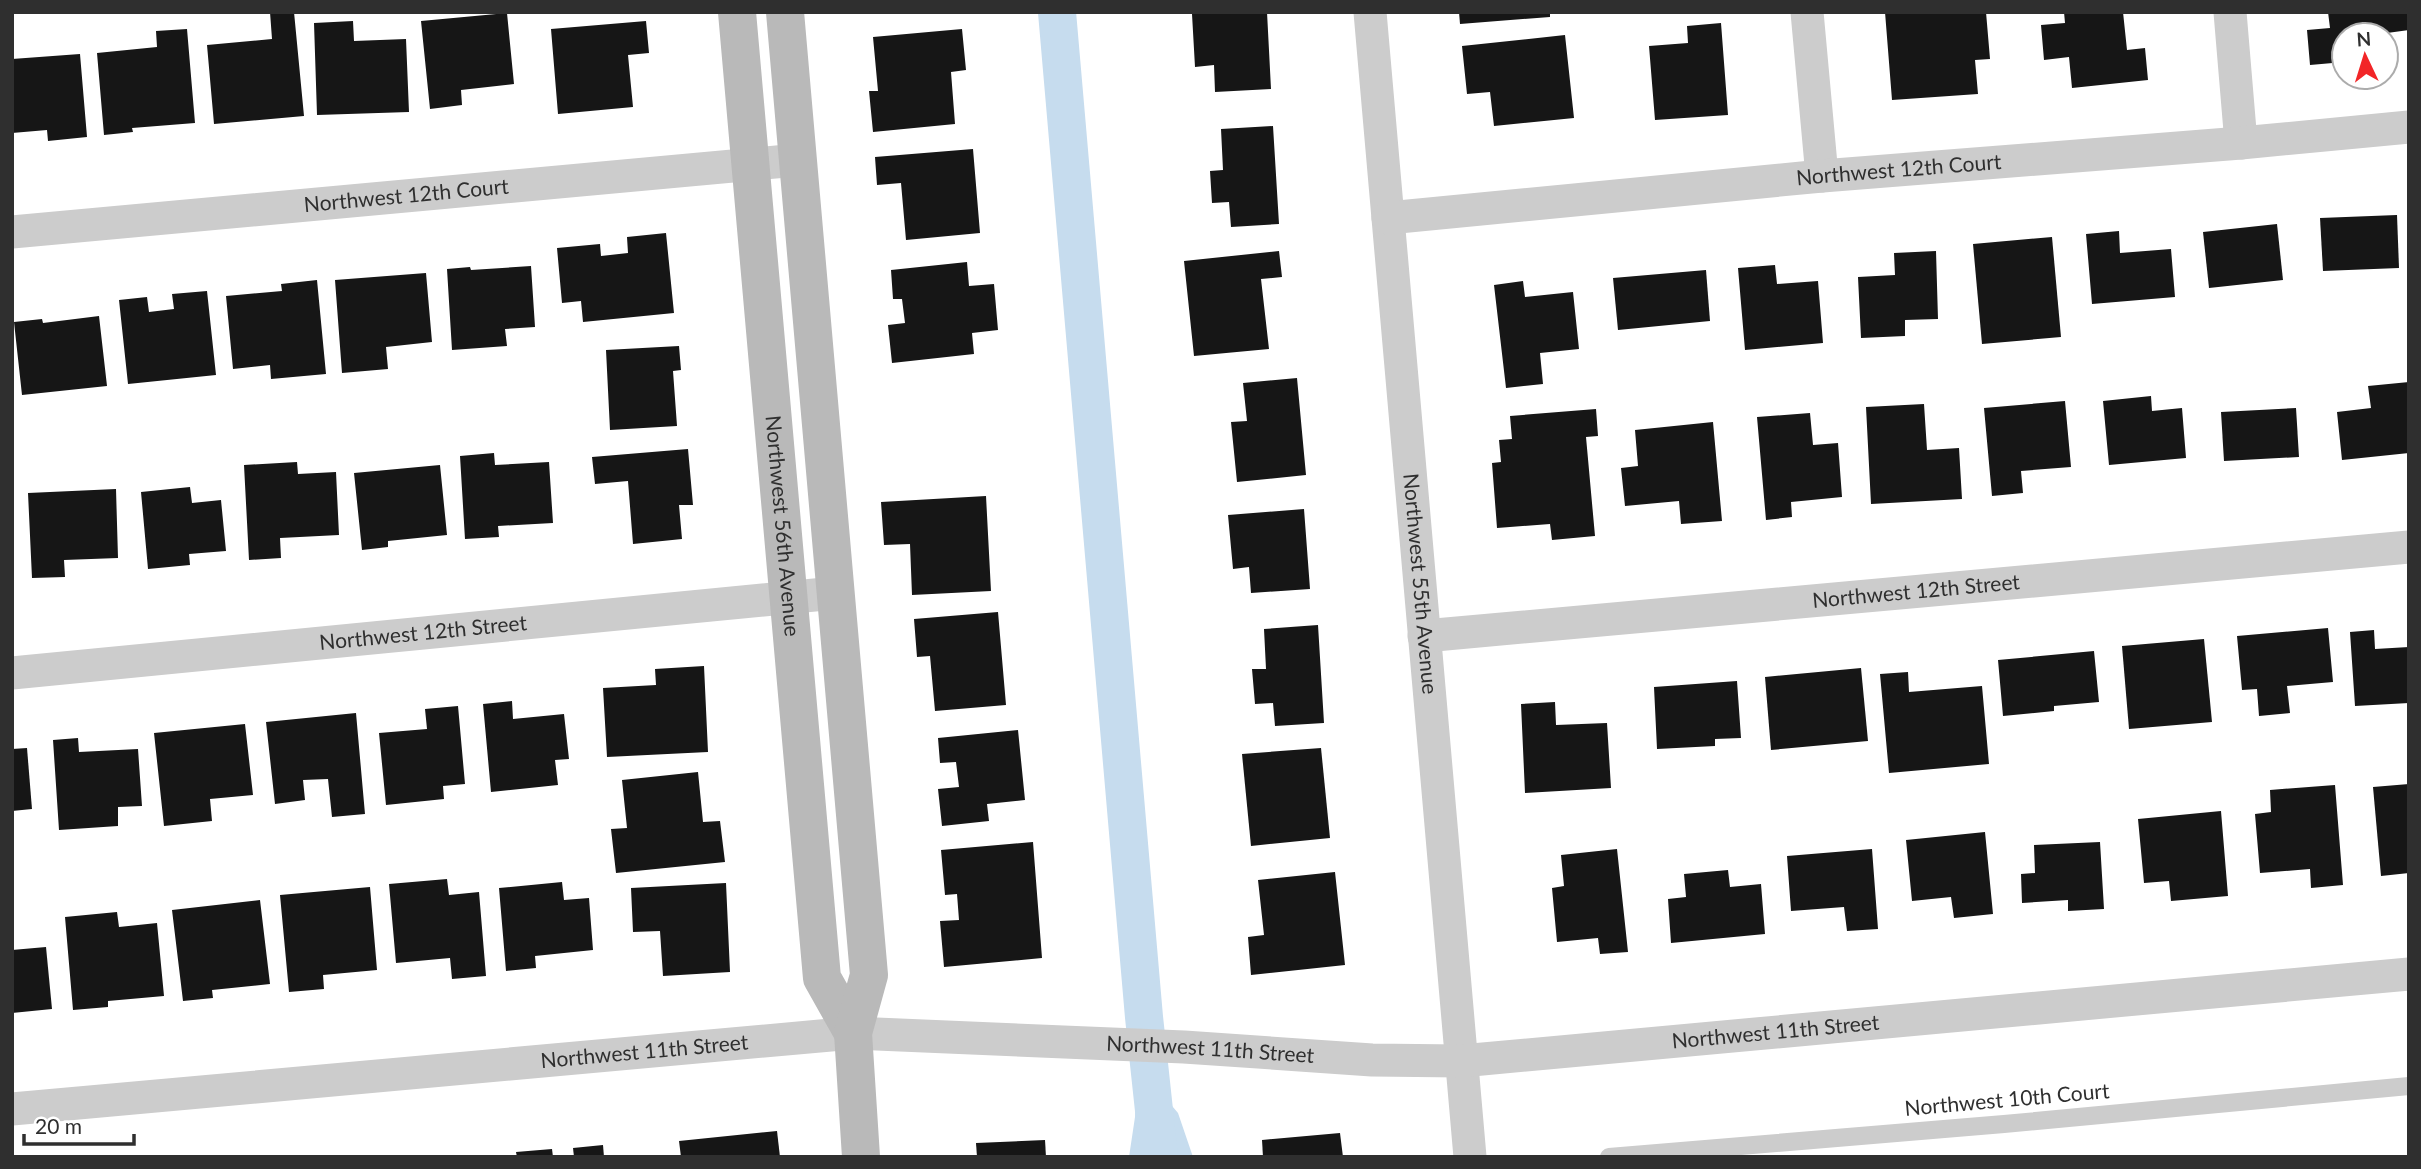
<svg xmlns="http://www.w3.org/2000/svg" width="2421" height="1169" viewBox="0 0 2421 1169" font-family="Lato,sans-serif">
<rect width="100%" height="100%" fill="#fff"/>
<path fill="#c6dcee" d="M1144,1072h12l9,8 2,20 11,13 15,44h-64l6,-40 1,-35z"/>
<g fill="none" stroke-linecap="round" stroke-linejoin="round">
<path stroke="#c6dcee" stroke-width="38" d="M1057,12l87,1005 15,140"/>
</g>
<g fill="#161616">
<path d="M270,12h24l10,104 -90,8 -7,-79 65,-6z"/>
<path d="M1233,12h34l4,77 -56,3 -1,-27 -19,2 -3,-53z"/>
<path d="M1459,12h91v5l-90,7z"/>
<path d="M1885,12h101l4,47 -15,1 3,34 -86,6z"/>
<path d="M2064,12h59l4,38 18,-2 3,32 -76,8 -3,-31 -25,3 -3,-35 24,-2z"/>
<path d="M2328,12h81v18l-22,3v2h-43v27l-34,3 -3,-35 23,-2z"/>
<path d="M507,13l7,71 -53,6 1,15 -32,4 -9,-88z"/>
<path d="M353,21l1,20 52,-2 3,73 -92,3 -3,-92z"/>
<path d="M646,21l3,32 -21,2 5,52 -75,7 -7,-85z"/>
<path d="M1721,23l7,92 -73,5 -6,-74 39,-3 -1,-17z"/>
<path d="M187,29l8,94 -63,5 1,4 -29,3 -7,-82 60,-6 -1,-16z"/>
<path d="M962,29l4,41 -15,2 4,52 -82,8 -4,-41h9l-5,-54z"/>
<path d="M1565,35l9,83 -80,8 -4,-34 -23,2 -5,-48z"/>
<path d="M80,54l7,83 -39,4 -1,-11 -35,3v-74z"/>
<path d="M1273,126l6,98 -48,3 -2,-25 -17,1 -2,-32 13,-1 -2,-41z"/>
<path d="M973,149l7,84 -74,7 -5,-57 -24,2 -2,-28z"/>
<path d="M2397,215l2,53 -76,3 -3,-53z"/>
<path d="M2277,224l6,56 -74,8 -6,-56z"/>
<path d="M2119,231l1,22 51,-4 4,48 -83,7 -6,-70z"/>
<path d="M666,233l8,80 -91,9 -2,-21 -19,2 -5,-55 43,-4 1,12 27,-3 -1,-16z"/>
<path d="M2052,237l9,100 -79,7 -9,-100z"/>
<path d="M1279,251l3,26 -21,2 8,70 -75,7 -10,-95z"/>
<path d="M1936,251l2,68 -33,1v16l-44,2 -3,-61 37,-2 -1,-22z"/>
<path d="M967,262l2,24 25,-2 4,46 -26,3 2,21 -82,9 -4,-38 17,-2 -3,-24h-9l-2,-29z"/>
<path d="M1775,265l2,19 41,-3 5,62 -78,7 -7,-82z"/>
<path d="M531,266l4,61 -30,2 2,17 -55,4 -5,-81 23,-2 1,3z"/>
<path d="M1706,270l4,51 -92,9 -5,-52z"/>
<path d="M426,273l6,69 -46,5 2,22 -46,4 -7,-93z"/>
<path d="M317,280l9,94 -55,5 -1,-14 -37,4 -7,-73 56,-5 -1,-7z"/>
<path d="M1523,281l2,16 48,-5 6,57 -39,4 3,31 -37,4 -12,-103z"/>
<path d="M207,291l9,84 -88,9 -9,-84 28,-3 2,15 25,-3 -2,-15z"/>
<path d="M99,316l8,70 -85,9 -8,-73 28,-3 1,4z"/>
<path d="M679,346l2,24 -8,1 4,55 -67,4 -4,-80z"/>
<path d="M1297,378l9,97 -69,7 -6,-60 16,-1 -4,-38z"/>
<path d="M2409,382v71l-67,7 -5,-48 34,-4 -3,-22z"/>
<path d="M2151,396l1,15 30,-3 4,50 -77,7 -6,-64z"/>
<path d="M2065,401l6,66 -50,4 2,22 -31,3 -8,-88z"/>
<path d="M1924,404l3,46 32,-2 3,51 -91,5 -5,-97z"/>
<path d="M2296,408l3,49 -75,4 -3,-49z"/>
<path d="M1596,409l2,27 -12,1 9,99 -43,4 -2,-16 -53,4 -5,-65 9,-1 -2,-22 13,-1 -2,-23z"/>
<path d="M1810,413l3,32 25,-2 4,54 -51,5 1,15 -26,3 -9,-103z"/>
<path d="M1713,422l9,99 -41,3 -2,-23 -54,5 -4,-38 17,-2 -3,-36z"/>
<path d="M688,449l5,56h-14l3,34 -49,5 -5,-63 -33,3 -3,-27z"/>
<path d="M494,453l1,12 54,-3 4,61 -55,3 1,11 -34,2 -5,-83z"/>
<path d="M297,462l1,12 38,-2 3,63 -59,3 1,20 -32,2 -5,-95z"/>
<path d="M440,465l7,70 -59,6v6l-26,3 -8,-77z"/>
<path d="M190,487l2,16 29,-3 5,51 -37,3 1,11 -42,4 -7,-77z"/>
<path d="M116,489l2,69 -54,2 1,17 -33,1 -4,-85z"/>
<path d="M986,496l5,95 -79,4 -2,-51 -26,1 -3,-43z"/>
<path d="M1304,509l6,80 -59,4 -2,-26 -16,2 -5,-54z"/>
<path d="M998,612l8,93 -71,6 -5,-55 -13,1 -3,-38z"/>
<path d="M1318,625l6,98 -49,3 -2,-23 -18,1 -3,-35h14l-2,-40z"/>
<path d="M2328,628l5,54 -46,4 3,27 -31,3 -2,-27 -15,1 -5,-54z"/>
<path d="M2374,630l1,19 34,-2v56l-54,3 -5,-74z"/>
<path d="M2204,639l8,83 -83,7 -7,-83z"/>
<path d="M2094,651l5,51 -45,4v5l-51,5 -5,-56z"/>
<path d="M704,666l4,86 -101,5 -4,-69 53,-3 -1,-16z"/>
<path d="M1861,668l7,73 -97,9 -6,-73z"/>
<path d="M1908,672l1,20 73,-6 7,78 -100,9 -9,-99z"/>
<path d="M1737,681l4,57 -26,1v7l-58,3 -3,-62z"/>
<path d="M512,701l1,18 51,-5 5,45 -14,1 3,25 -67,7 -8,-88z"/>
<path d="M1555,702l1,23 51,-2 4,65 -86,5 -4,-89z"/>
<path d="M458,706l7,78 -22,2 1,13 -58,6 -7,-72 48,-4 -2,-20z"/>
<path d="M356,713l9,101 -33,3 -4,-38 -25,1 2,20 -30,4 -9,-82z"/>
<path d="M245,724l8,71 -43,4 2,22 -48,5 -10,-93z"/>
<path d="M1018,730l7,70 -38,4 2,17 -47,5 -4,-37 21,-2 -3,-25 -16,1 -2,-25z"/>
<path d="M78,738l1,14 59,-3 4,57 -24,1v19l-59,4 -6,-90z"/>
<path d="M27,748l5,61 -20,2v-62z"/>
<path d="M1321,748l9,90 -79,8 -9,-92z"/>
<path d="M698,772l5,50 17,-1 5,41 -109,11 -5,-44 16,-1 -5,-48z"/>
<path d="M2409,784v89l-28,3 -8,-89z"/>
<path d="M2335,785l8,100 -32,3 -1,-19 -50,4 -5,-59 16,-2 -1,-22z"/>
<path d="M2221,811l7,85 -57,5 -2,-20 -25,2 -6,-64z"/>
<path d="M1985,832l8,82 -39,4 -3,-21 -39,4 -6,-61z"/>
<path d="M1033,842l9,116 -98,9 -4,-46 19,-1 -2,-26 -12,1 -4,-45z"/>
<path d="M2100,842l4,67 -36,2v-11l-46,3 -1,-29 14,-1 -1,-28z"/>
<path d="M1617,849l11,103 -28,2 -2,-16 -41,4 -5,-54 12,-2 -3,-31z"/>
<path d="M1872,849l6,80 -31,2 -3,-24 -53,4 -4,-55z"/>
<path d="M1728,870l2,17 31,-3 4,50 -94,9 -3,-44 18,-2 -2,-23z"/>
<path d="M1335,872l10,93 -94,10 -3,-38 16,-2 -6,-55z"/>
<path d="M447,879l2,16 30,-3 7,84 -34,3 -2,-21 -54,5 -7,-79z"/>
<path d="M562,882l2,18 25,-2 4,52 -58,6 1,12 -30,3 -7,-83z"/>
<path d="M726,883l4,89 -67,4 -3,-45 -27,1 -2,-44z"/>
<path d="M370,887l7,83 -54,5 1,14 -35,3 -9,-97z"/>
<path d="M260,900l10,84 -58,6 1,8 -30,3 -11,-91z"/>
<path d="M117,912l2,15 38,-4 7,73 -56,5v6l-35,3 -8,-93z"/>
<path d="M46,947l6,62 -40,4v-63z"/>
<path d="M777,1131l3,26h-99l-2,-16z"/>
<path d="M1340,1133l3,24h-80l-1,-17z"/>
<path d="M1045,1140l1,17h-69l-1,-14z"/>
<path d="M603,1145l1,12h-30l-1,-9z"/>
<path d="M552,1149l1,8h-36l-1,-5z"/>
</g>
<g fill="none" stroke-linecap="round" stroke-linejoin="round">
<path stroke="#ccc" stroke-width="18" d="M1609,1157l395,-33 405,-38"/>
<g stroke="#ccc" stroke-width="33">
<path id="s1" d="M1370,12l100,1145"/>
<path d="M1807,12l15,164"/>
<path d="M2230,12l11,131"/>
<path id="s2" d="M1388,218l434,-42 419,-33 168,-16"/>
<path id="s3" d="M12,232l786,-72"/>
<path id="s4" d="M1424,636l985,-89"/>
<path id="s5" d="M12,673l823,-80"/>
<path id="s6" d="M12,1109l841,-76 331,14 188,13 89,1 948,-87"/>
</g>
<g stroke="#b9b9b9" stroke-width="38">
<path id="s7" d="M737,12l85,966 31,55"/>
<path d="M785,12l84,963 -16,58 8,124"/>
</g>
</g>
<g text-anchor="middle" stroke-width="7" stroke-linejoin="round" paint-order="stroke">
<g font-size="21" fill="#2f2f2f" stroke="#fff">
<text dy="7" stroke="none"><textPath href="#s2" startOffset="513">Northwest 12th Court</textPath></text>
<text dy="7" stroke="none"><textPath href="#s3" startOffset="396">Northwest 12th Court</textPath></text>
<text dy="7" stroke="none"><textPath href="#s7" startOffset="516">Northwest 56th Avenue</textPath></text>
<text dy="7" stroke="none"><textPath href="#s1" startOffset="574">Northwest 55th Avenue</textPath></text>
<text dy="7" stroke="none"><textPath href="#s4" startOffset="494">Northwest 12th Street</textPath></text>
<text dy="7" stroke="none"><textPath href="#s5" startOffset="413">Northwest 12th Street</textPath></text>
<text dy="7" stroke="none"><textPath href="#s6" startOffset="1769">Northwest 11th Street</textPath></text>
<text dy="7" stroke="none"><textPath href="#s6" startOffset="1202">Northwest 11th Street</textPath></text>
<text dy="7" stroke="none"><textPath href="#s6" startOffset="635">Northwest 11th Street</textPath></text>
<text transform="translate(2007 1100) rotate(-5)" y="7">Northwest 10th Court</text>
</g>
</g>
<rect width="2421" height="1169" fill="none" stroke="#2f2f2f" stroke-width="28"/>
<g transform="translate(2365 56) rotate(356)"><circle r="33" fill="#ffffff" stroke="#acacac" stroke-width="2"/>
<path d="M0-5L12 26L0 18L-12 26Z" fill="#f22527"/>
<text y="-10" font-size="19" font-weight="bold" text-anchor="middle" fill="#2f2f2f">N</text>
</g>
<path d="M24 1134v10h110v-10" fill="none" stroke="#2f2f2f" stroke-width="3.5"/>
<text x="35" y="1134" font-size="21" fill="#2f2f2f" stroke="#ffffff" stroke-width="5" paint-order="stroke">20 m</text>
</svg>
